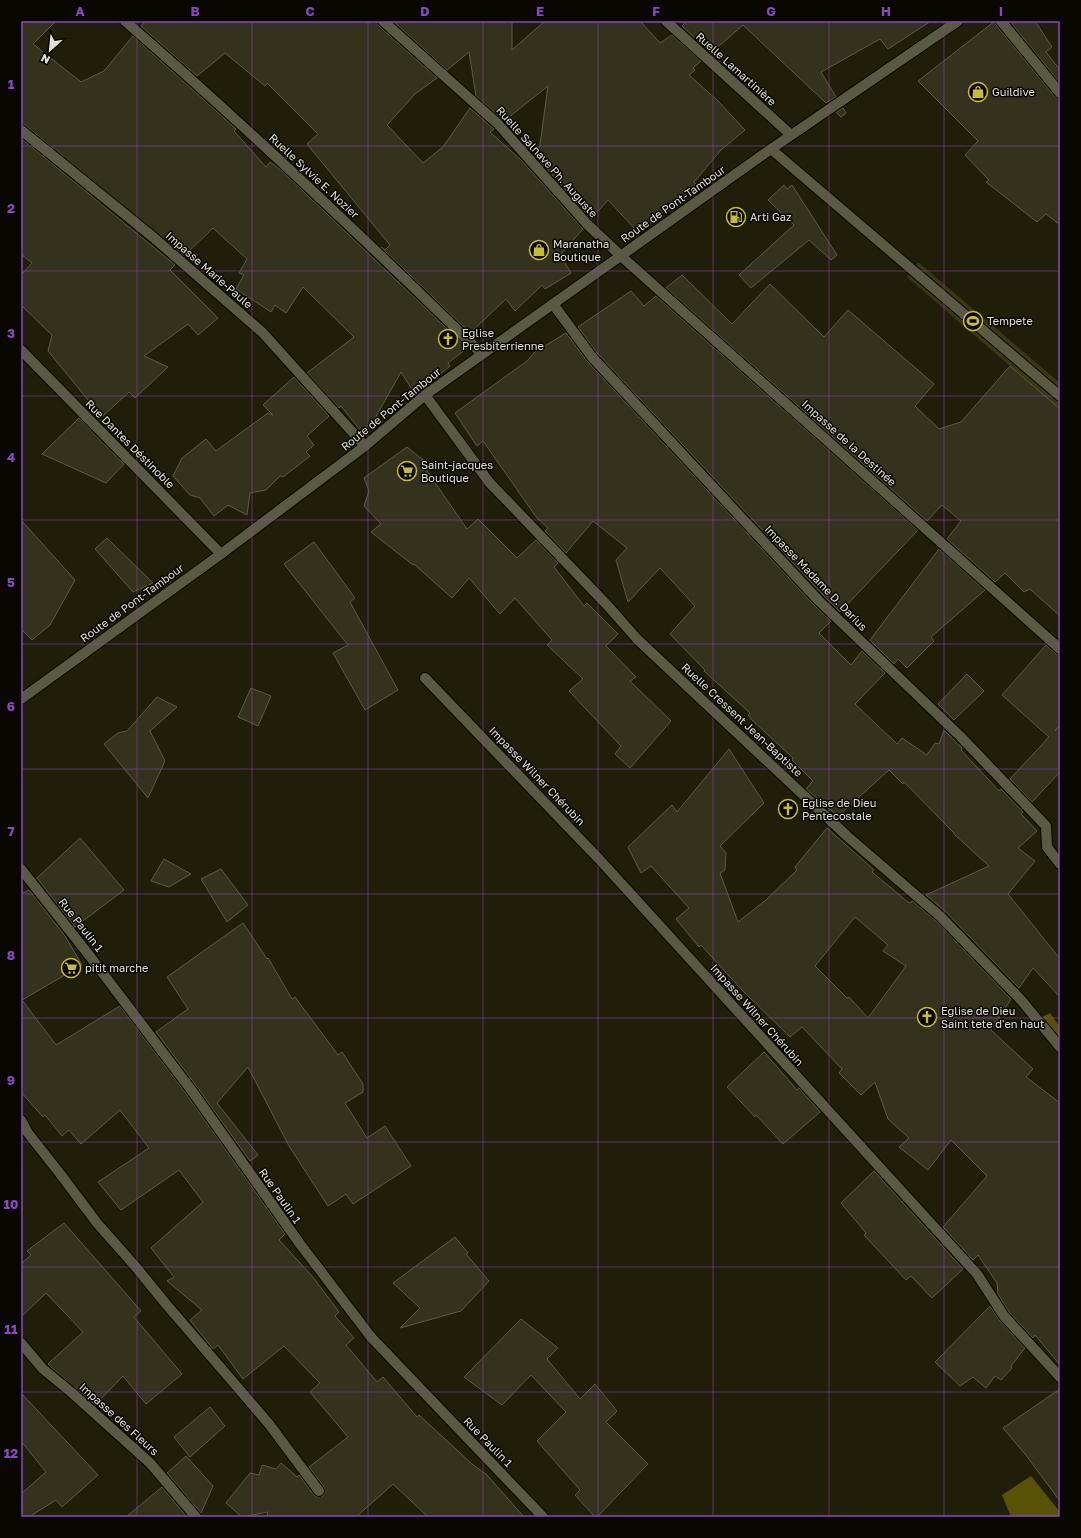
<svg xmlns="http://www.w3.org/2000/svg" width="1081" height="1538" viewBox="0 0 1081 1538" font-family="'Golos Text',sans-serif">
<rect width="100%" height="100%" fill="#201e08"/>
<path fill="#3b3712" d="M918,262l142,121v26l-153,-132z"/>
<g fill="#585106">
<path d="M1050,1013l10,14v17l-18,-27z"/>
<path d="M1031,1476l29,36v5h-49l-9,-22z"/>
</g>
<g fill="#34321c" stroke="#5d5b43" fill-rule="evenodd">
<path d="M21,21h35l-23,23 48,38 23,-11 29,-35 103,93 -2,2 32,36 4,-5 12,9 185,177 -19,15 2,3 -17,14 -2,-3 -18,14 -12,-19 -36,64 -24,-30 -2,2 -32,-35 47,-36 -51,-50 -17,26 -11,-8 -4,7 -35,-23 8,-14 -5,-2 8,-14 -34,-31 -29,28 -159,-131 -4,-1z"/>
<path d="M145,21h232l2,5 58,52 -22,16 -28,31 36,38 20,-16 27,-39 24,21 -4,3 31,28 62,69 -23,26 11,18 -26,16 -3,-4 -27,26 -9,-12 -36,34 -89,-86 4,3 5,-5 -83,-101 11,-10 -51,-51 -2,3 -40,-33 -28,23 -56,-50z"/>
<path d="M393,21h119v29l33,-29h95l20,22 12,-8 29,26 -8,7 2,2 -6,5 29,26 27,29 -24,20 -27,32 2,2 -30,29 -2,-2 -15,14 -5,-2 -8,7 -28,-30 -17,19 -53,-60 10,-73 -44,35 -28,-25 -7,-44 -22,18z"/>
<path d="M687,21h244l-43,28 -8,-10 -59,33 15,25 -10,6 -83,-78 -32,28 -29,-27z"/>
<path d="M995,21l1,4 59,72 5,2v126l-14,-11 -9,8 -51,-40 3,-2 -24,-25 13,-14 -60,-60z"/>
<path d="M1015,21h20l17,26 -6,5 14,18v13l-48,-59z"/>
<path d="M843,108l3,5 -5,4 -5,-5z"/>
<path d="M21,138l154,127 -5,5 48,48 -20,17 -10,-11 -44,32 24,11 -33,31 -6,-6 -27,25 -54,-66 4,-16 -31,-30v-30l11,-12 -11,-9z"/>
<path d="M784,185l3,4 5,-4 45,70 -6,5 -22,-20 -58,48 -12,-13 55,-50 -26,-25z"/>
<path d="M682,275l50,49 38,-40 54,53 24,-27 86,74 -19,22 24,23 22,-7 49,-56 50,43v207l-30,-27 -6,3 -19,-19 -10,9 -48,-43 14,-18 -19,-16 -15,16 -261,-233z"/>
<path d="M631,291l13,15 12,-10 262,234 -78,82 -16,-16 -227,-243 -19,-26z"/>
<path d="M566,333l21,28 227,244 17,16 -12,12 32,32 11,-14 23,22 -30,31 42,40 5,-6 25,17 8,-12 4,1 5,-14 18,18 -1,2 38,41 2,-2 22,23 -2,2 16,17 -19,17 17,13 -27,33 52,65v38l-27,-29 -14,20 -73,-76 -20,-17 63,-29 -35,-32v-1l-50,-51 -1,2 -14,-14 -51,46 -32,-27 7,-8 -21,-21 1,-2 -41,-38 -4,-5 2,-2 -46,-42 1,-1 -35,-36 25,-28 -35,-38 -32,34 -12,-42 11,-12 -34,-27 -27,32 -21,-22 3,-3 -11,-10 -54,-77 -6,5 -22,-33 72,-52 8,-9z"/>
<path d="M294,377l35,39 -22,20 7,9 -8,7 4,4 -27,21 -3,-1 -14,14 -16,3 -3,22 -19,-10 -14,11 -14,-18 -10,-3 -17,-19 9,-18 24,-19 10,12 52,-38 5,2 -10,-10z"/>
<path d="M79,418l45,46 -18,19 -64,-29z"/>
<path d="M407,447l25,20 -5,4 40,58 11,-10 39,39 19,-18 22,23 -4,4 30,39 3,-3 31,31 -12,12 30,31 -6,4 41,40 -41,47 -15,-14 6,-8 -52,-55 14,-12 -36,-34 5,-5 -37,-42 -15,16 -31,-36 -17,20 -38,-34 -1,1 -42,-33 10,-8 -17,-18 5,-15 -5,-13z"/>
<path d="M21,520l54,60 -25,45 -18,15 -11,-11z"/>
<path d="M107,538l46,45 -20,9 -38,-43z"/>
<path d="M314,542l41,56 -5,4 48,88 -33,20 -32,-57 15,-8 -64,-81z"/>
<path d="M939,549l46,41 -54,47 3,4 -27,27 -9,-9 -4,5 -24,-24z"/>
<path d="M1046,645l10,9 4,1v70l-5,6 5,-6v47l-28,30 -22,-23 39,-42 -47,-42z"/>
<path d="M967,674l17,17 -30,29 -16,-16z"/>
<path d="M251,688l20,8 -13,30 -20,-9z"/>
<path d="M157,697l20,10 -27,24 15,30 -17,37 -44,-54 14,-11 9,-2z"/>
<path d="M729,749l35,54 -44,43 6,7 -1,17 -5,3 18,49 29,-23 30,-29 -2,-3 32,-39 47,42 -2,2 37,31 4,-2 24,21 74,77 -20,31 42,39 -7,8 34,26v262l-25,-30 -2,3 -24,-26 -11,-18 -1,-11 -19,-28 -5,5 -30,-33 44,-51 -36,-36 -23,30 -29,-23 10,-9 -21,-19 -13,-37 -14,13 -22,-22 3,-4 -40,-42 -12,10 -49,-48 -40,-44 -2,2 -23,-28 13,-11 -38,-42 -10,7 -13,-26 44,-42 5,7zM855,917l33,28 -5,6 23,15 -38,52 -19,-21 -2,1 -32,-32z"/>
<path d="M80,838l44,52 -49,37 -38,-49z"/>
<path d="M164,859l27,15 -22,13 -18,-6z"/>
<path d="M221,869l27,36 -21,17 -26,-43z"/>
<path d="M29,890l36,46 17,29 -60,35 34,45 64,-39 67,89 98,139 -6,6 33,36 27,36 -4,4 19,22 -8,7 31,37 6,-5 34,40 2,-2 53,49 15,11 37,42h-96l-35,-33 -37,33h-89l1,-5 -26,5 -16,-14 24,-30 9,2 3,-10 14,4 5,-6 16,14 2,-2 15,20 3,2 6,-1 2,-3 -1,-6 -15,-20 39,-30 -38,-45 10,-9 -36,-37 -41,33 -25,-34 -5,4 -23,-29 12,-10 -35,-29 7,-4 -23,-29 52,-46 -24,-32 -58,40 -23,-28 51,-34 -29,-38 -39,34 -12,-14 -7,6 -17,-21 -2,2 -22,-25v-198z"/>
<path d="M243,923l24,36 1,-1 24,41 3,-2 43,58 4,-3 21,32v8l-18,11 22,35 18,-12 26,40 -58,38 -7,-10 -18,12 -39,-60 -41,-79 -31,36 41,52 -8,6 -53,-74 -41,-55 32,-23 -21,-32z"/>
<path d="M764,1052l33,38 2,-2 21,24 -37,32 -27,-29 -1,2 -28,-30z"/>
<path d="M874,1171l89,98 -31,29 -21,-22 -5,4 -42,-45 2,-2 -25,-30z"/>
<path d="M64,1223l77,88 -7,6 48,57 -36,30 -23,-28 -28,29 -43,-37 -4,-4 35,-32 -37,-39 -25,24v-53l10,-9 -4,-4z"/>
<path d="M455,1237l13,16 -2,1 23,27 -28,30 -61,17 20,-20 -27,-25z"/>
<path d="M990,1306l9,14 26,28 -14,18 1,2 -11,12 -6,-4 -9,12 -13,-11 -13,9 -25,-24z"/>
<path d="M521,1319l37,29 -11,11 33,40 15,-15 22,27 -11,11 42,42 -51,53h-2l-20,-22 5,-5 -43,-49 29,-29 -35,-37 -29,30 -38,-28z"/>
<path d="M1060,1389v112l-35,-47 -22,-26z"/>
<path d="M21,1393l77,82 -36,32 -6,-7 -27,17h-8v-23l25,-22 -25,-31z"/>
<path d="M210,1407l15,19 -35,31 -16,-20z"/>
<path d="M186,1456l27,30 -12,27 -34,-40z"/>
<path d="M162,1487l25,30h-61z"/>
</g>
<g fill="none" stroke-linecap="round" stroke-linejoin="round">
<defs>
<g id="minor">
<path d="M125,21c123,107 241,219 357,333"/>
<path d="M383,21l115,103 89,100 34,32 439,393"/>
<path d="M666,21l125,114"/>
<path d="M1001,21l59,72"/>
<path d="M21,130l132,107 109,95 103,114"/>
<path d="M771,149l289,247"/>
<path d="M553,304l39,53 227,244 141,135 86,90 1,21 13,17"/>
<path d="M21,350l200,204"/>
<path d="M425,395l64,87 119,124 29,33 210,197 94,81 80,83 39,47"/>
<path d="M425,678l174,181 378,415 27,42 56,61"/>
<path d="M21,699l200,-145 144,-108 60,-51 346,-246 187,-128"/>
<path d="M21,869l68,86 103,136 108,153 71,93 172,180"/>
<path d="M21,1120l7,13 33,42 36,48 38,43 31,38 103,120 50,67"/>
<path d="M21,1343l22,26 28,23 79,71 46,54"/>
</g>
</defs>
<use href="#minor" stroke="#090700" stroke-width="12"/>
<use href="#minor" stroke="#5a5941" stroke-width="10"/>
</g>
<path fill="none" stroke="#8a47c2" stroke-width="1" stroke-opacity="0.55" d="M137,21v1496M252,21v1496M368,21v1496M483,21v1496M598,21v1496M713,21v1496M829,21v1496M944,21v1496M21,146h1039M21,271h1039M21,396h1039M21,520h1039M21,644h1039M21,769h1039M21,894h1039M21,1018h1039M21,1142h1039M21,1267h1039M21,1392h1039"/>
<defs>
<symbol id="shop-ring" viewBox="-11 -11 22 22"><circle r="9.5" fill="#080702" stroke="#c7bb3c" stroke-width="1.5"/><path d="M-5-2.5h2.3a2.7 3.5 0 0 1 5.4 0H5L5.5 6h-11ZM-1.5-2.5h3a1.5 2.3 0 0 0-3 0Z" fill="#c7bb3c"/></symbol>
<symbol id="fuel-ring" viewBox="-11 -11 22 22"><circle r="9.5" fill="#080702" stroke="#c7bb3c" stroke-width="1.5"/><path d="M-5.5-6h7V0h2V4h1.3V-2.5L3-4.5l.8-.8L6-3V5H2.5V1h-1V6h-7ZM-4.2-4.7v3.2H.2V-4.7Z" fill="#c7bb3c"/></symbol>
<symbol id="stadium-ring" viewBox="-11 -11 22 22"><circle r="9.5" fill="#080702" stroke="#c7bb3c" stroke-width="1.5"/><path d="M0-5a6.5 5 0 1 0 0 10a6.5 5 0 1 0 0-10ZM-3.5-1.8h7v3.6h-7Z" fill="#c7bb3c"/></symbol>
<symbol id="church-ring" viewBox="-11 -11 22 22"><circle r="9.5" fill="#080702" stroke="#c7bb3c" stroke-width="1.5"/><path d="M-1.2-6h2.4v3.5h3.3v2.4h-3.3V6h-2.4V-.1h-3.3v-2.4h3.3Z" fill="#c7bb3c"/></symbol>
<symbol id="supermarket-ring" viewBox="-11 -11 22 22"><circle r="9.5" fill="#080702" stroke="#c7bb3c" stroke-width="1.5"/><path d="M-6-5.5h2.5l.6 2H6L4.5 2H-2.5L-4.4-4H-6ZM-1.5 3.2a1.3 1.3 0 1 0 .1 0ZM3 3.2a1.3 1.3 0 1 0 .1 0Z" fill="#c7bb3c"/></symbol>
</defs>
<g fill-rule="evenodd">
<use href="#shop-ring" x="967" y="81" width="22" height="22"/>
<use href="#fuel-ring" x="725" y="206" width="22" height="22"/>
<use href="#shop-ring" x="528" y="239" width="22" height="22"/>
<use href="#stadium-ring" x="962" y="310" width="22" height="22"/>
<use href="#church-ring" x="437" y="328" width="22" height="22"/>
<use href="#supermarket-ring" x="396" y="460" width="22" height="22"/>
<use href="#church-ring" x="777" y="798" width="22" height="22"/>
<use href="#supermarket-ring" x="60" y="957" width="22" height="22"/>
<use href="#church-ring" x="916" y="1006" width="22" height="22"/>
</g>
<g text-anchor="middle" stroke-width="3" stroke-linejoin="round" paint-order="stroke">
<g font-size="11" fill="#e1e1d3" stroke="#080702">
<text transform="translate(736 69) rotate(42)" y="4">Ruelle Lamartinière</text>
<text transform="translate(547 162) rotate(48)" y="4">Ruelle Salnave Ph. Auguste</text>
<text transform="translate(314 176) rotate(43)" y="4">Ruelle Sylvie E. Nozier</text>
<text transform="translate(673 204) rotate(-35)" y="4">Route de Pont-Tambour</text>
<text transform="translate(209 270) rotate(41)" y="4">Impasse Marie-Paule</text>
<text transform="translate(391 409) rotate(-39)" y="4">Route de Pont-Tambour</text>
<text transform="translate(849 443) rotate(42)" y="4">Impasse de la Destinée</text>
<text transform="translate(130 444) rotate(45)" y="4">Rue Dantes Déstinoble</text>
<text transform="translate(816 578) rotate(46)" y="4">Impasse Madame D. Darius</text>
<text transform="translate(132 603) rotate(-36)" y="4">Route de Pont-Tambour</text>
<text transform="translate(742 720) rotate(43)" y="4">Ruelle Cressent Jean-Baptiste</text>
<text transform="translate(537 776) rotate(46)" y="4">Impasse Wilner Chérubin</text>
<text transform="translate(81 925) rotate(52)" y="4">Rue Paulin 1</text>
<text transform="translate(757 1015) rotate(48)" y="4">Impasse Wilner Chérubin</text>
<text transform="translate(280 1196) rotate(55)" y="4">Rue Paulin 1</text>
<text transform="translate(119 1419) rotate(42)" y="4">Impasse des Fleurs</text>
<text transform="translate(488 1442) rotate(46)" y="4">Rue Paulin 1</text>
</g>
<g font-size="11" fill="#e1e1d3" stroke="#080702" text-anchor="start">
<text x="992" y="96">Guildive</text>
<text x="750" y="221">Arti Gaz</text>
<text x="553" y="248">Maranatha<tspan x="553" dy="13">Boutique</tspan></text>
<text x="987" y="325">Tempete</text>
<text x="462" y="337">Eglise<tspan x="462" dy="13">Presbiterrienne</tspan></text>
<text x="421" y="469">Saint-jacques<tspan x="421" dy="13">Boutique</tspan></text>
<text x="802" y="807">Eglise de Dieu<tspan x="802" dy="13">Pentecostale</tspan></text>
<text x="85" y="972">pitit marche</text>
<text x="941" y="1015">Eglise de Dieu<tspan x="941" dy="13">Saint tete d'en haut</tspan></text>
</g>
</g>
<rect width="1081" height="1538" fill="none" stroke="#080702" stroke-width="44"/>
<g transform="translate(50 50) rotate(207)" stroke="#080702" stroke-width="3" paint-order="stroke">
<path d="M0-3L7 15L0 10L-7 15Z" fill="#e1e1d3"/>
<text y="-6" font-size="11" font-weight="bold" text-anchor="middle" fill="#e1e1d3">N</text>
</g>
<rect x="22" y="22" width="1037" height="1494" fill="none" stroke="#8a47c2" stroke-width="1.5"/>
<g font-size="13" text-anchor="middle" font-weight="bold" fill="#8a47c2">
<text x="80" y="16">A</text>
<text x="195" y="16">B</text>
<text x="310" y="16">C</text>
<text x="425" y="16">D</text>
<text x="540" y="16">E</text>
<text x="656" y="16">F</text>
<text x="771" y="16">G</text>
<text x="886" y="16">H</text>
<text x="1001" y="16">I</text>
<text x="11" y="89">1</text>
<text x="11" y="213">2</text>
<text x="11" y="338">3</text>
<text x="11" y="462">4</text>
<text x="11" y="587">5</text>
<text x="11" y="711">6</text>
<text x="11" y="836">7</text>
<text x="11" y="960">8</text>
<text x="11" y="1085">9</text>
<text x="11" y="1209">10</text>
<text x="11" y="1334">11</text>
<text x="11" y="1458">12</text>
</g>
</svg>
